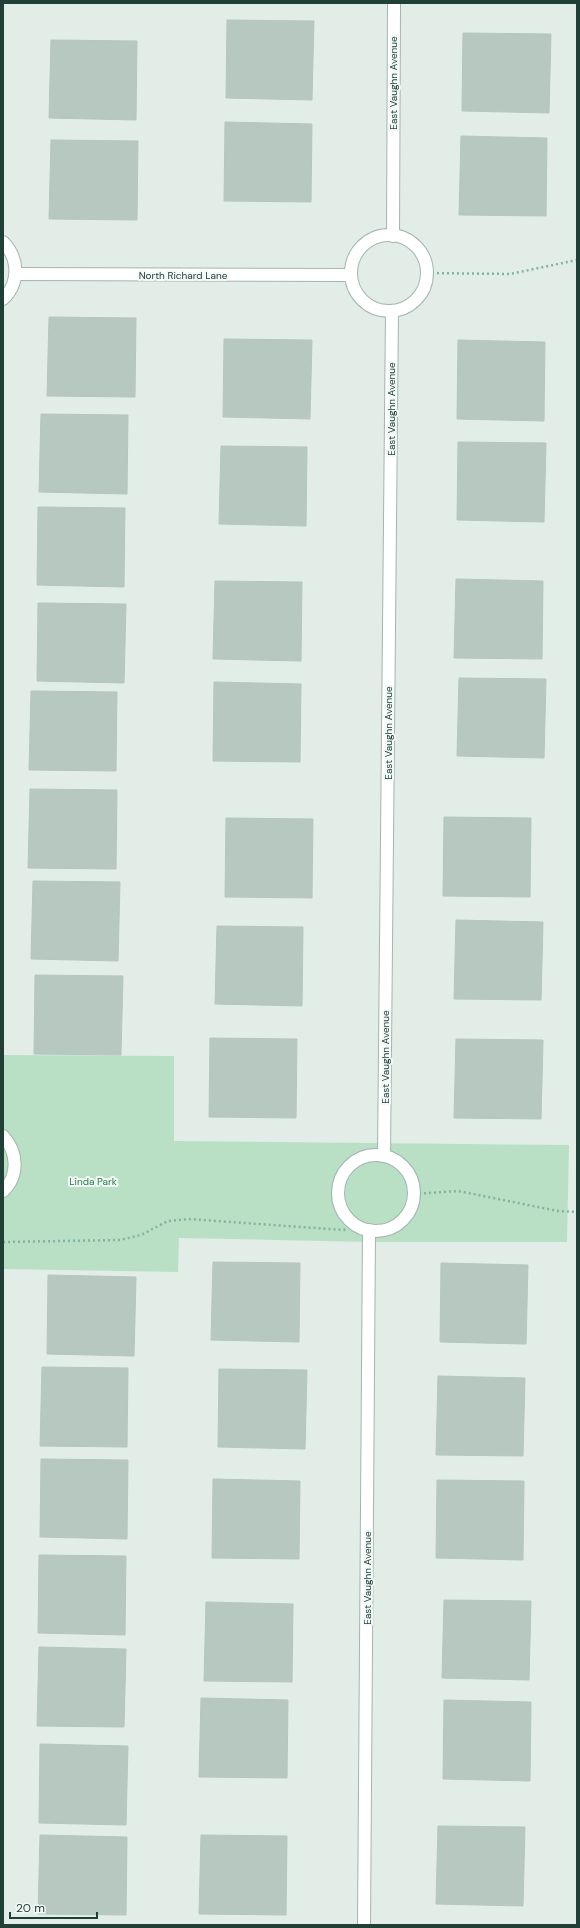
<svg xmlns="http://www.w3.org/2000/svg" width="580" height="1928" viewBox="0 0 580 1928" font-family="'DM Sans',sans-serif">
<rect width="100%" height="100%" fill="#e2ede8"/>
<path fill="#b9e0c4" d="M3,1055l171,1v85l395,4 -2,97h-198l-190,-4 -1,34 -175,-3z"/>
<g fill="#b7c8c1" stroke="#b4c7bf">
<path d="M227,20l87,1 -2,79 -86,-2z"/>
<path d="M463,33l88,1 -2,79 -87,-2z"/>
<path d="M51,40l86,1 -1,79 -87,-2z"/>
<path d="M225,122l87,2 -1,78 -87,-1z"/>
<path d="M461,136l86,2 -1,78 -87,-1z"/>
<path d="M51,140l87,1 -1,79 -88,-1z"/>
<path d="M49,317l87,1 -1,79 -88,-1z"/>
<path d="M224,339l88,1 -2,79 -87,-2z"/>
<path d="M458,340l87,2 -1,79 -87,-2z"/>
<path d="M41,414l87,1 -1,79 -88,-2z"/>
<path d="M458,442l88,1 -2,79 -87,-2z"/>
<path d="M221,446l86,1 -1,79 -87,-2z"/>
<path d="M38,507l87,1 -1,79 -87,-2z"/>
<path d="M456,579l87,2 -1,78 -88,-1z"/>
<path d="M215,581l87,1 -1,79 -88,-2z"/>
<path d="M38,603l88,1 -2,79 -87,-2z"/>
<path d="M459,678l87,1 -2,79 -87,-2z"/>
<path d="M214,682l87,2 -1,78 -87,-1z"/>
<path d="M31,691l86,1 -1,79 -87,-1z"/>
<path d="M30,789l87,1 -1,79 -88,-1z"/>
<path d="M444,817l87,1 -1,79 -87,-1z"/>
<path d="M226,818l87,1 -1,79 -87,-1z"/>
<path d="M33,881l87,1 -2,79 -87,-2z"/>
<path d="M456,920l87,2 -2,78 -87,-1z"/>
<path d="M217,926l86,1 -1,79 -87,-2z"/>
<path d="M35,975l88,1 -2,79 -87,-1z"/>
<path d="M210,1038l87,1 -1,79 -87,-1z"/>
<path d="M456,1039l87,1 -2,79 -87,-1z"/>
<path d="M213,1262l87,1 -1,79 -88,-2z"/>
<path d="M441,1263l87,2 -2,79 -86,-2z"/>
<path d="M48,1275l88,2 -2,79 -87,-2z"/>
<path d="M42,1367l86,1 -1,79 -87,-1z"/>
<path d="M219,1369l88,1 -2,79 -87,-2z"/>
<path d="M438,1376l87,2 -2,78 -87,-1z"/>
<path d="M41,1459l87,1 -1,79 -87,-2z"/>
<path d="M213,1479l87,2 -1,78 -87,-1z"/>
<path d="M437,1480l87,1 -1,79 -87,-2z"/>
<path d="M39,1555l87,1 -1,79 -87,-2z"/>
<path d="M444,1600l87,1 -2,79 -87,-2z"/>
<path d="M206,1602l87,2 -1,78 -88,-1z"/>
<path d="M39,1647l87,2 -2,78 -87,-1z"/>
<path d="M201,1698l87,2 -1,78 -88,-1z"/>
<path d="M444,1700l87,2 -1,79 -87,-2z"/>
<path d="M40,1744l88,2 -2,79 -87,-2z"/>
<path d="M438,1826l87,1 -2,79 -87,-2z"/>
<path d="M40,1835l87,2 -1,78 -88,-1z"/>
<path d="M201,1835l86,1 -1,79 -87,-1z"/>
</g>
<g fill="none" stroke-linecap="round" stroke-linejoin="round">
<defs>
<g id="street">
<circle cx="389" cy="273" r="38"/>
<path d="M393,236l1,-233"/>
<path d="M3,242c16,16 17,41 0,57"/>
<path d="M16,274l335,1"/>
<path d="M3,1136c15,16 16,40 0,55"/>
<circle cx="376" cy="1193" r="38"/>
<path d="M384,1156l8,-845"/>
<path d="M364,1925l5,-695"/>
</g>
</defs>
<use href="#street" stroke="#a4b5af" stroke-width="14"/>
<g stroke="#80b3a3" stroke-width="2.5" stroke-dasharray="2 3" stroke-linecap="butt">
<path d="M427,273l83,1 67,-14"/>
<path d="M414,1194l44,-3 100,20 19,1"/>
<path d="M3,1242l117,-2 21,-5 27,-14 20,-2 156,11 3,-3"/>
</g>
<use href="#street" stroke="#fff" stroke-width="12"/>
</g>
<g text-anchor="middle" stroke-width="4" stroke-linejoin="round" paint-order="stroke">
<g font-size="10" fill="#203f37" stroke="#f2f9f6">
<text transform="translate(393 83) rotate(-90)" y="4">East Vaughn Avenue</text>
<text x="183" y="279">North Richard Lane</text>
<text transform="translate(391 409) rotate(-90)" y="4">East Vaughn Avenue</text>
<text transform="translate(388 733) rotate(-90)" y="4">East Vaughn Avenue</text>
<text transform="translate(385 1057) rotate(-90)" y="4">East Vaughn Avenue</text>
<text transform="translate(367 1578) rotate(-90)" y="4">East Vaughn Avenue</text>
</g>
<g font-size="10" fill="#287948" stroke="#f2f9f6">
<text x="93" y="1185">Linda Park</text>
</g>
</g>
<rect width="580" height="1928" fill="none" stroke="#203f37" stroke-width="8"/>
<path d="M10 1912v6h87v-6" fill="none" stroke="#203f37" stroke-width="2"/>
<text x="16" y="1912" font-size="12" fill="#203f37" stroke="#f2f9f6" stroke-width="3" paint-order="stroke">20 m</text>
</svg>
